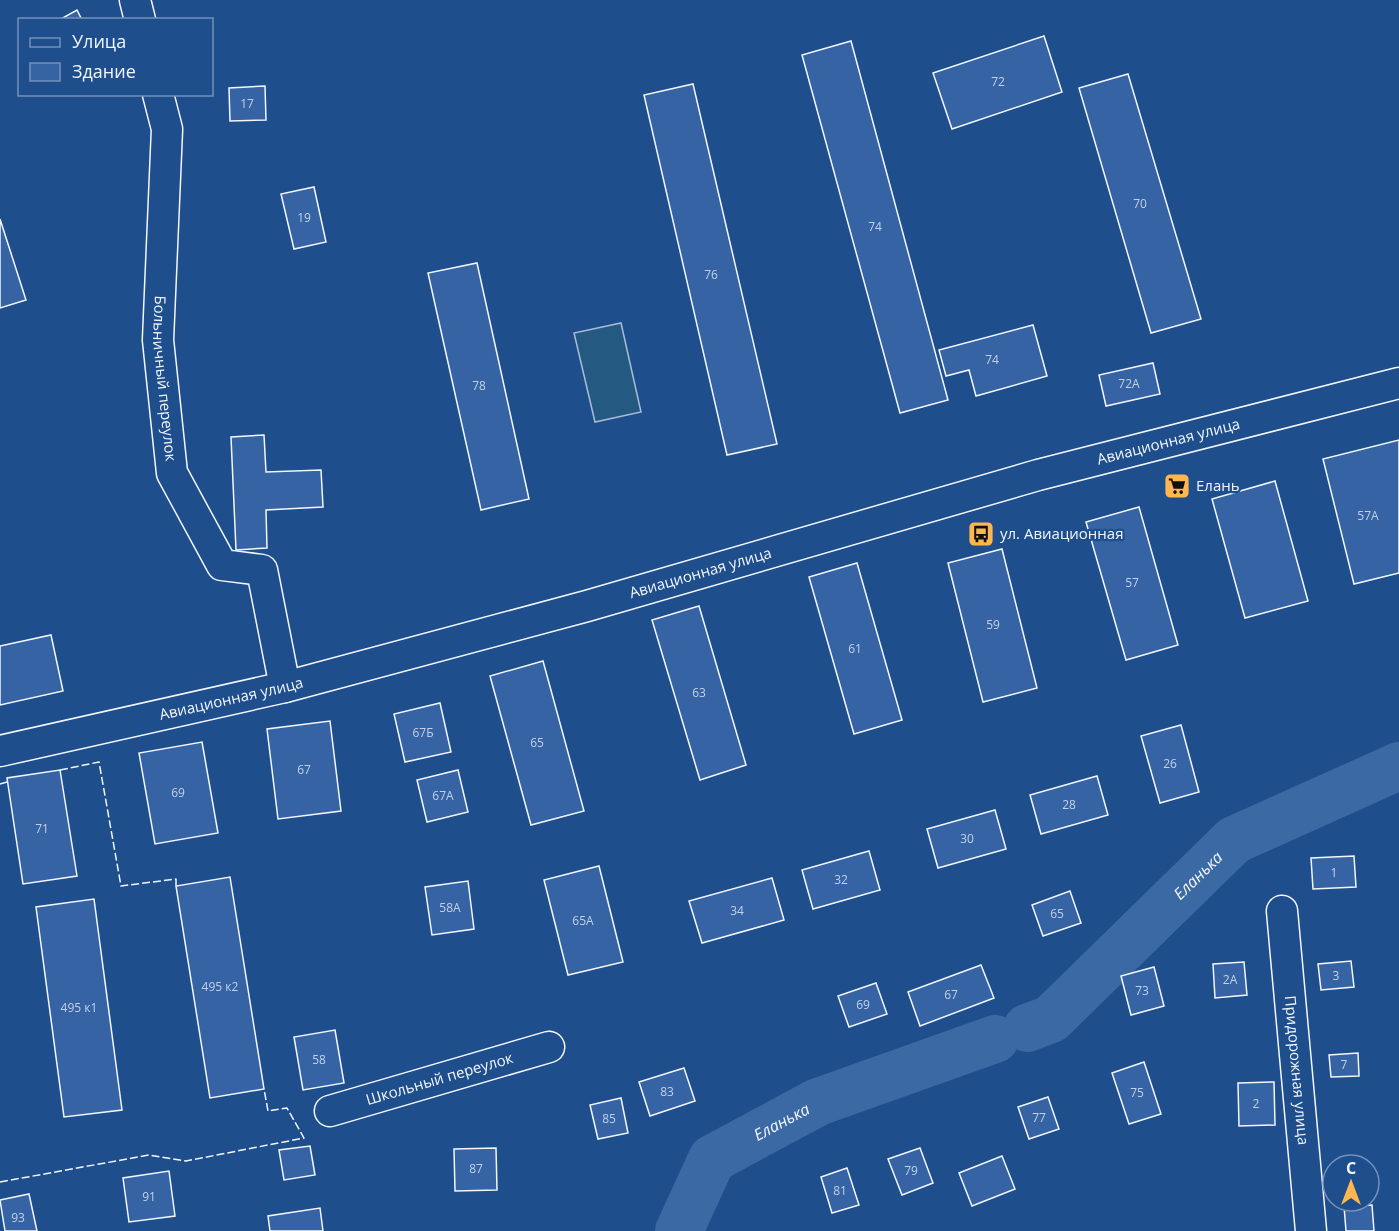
<svg xmlns="http://www.w3.org/2000/svg" width="1399" height="1231" viewBox="0 0 1399 1231" font-family="'Open Sans',sans-serif">
<rect width="100%" height="100%" fill="#1f4e8c"/>
<path fill="#245a82" stroke="#a8bbd7" stroke-width="1.5" d="M621,323l20,89 -46,10 -21,-89z"/>
<g fill="none" stroke-linecap="round" stroke-linejoin="round">
<g stroke="#3b69a3" stroke-width="48">
<path id="s1" d="M1027,1028l24,-9 183,-179 165,-74"/>
<path id="s2" d="M679,1231l33,-72 106,-57 177,-63"/>
</g>
</g>
<g fill="#3563a3" stroke="#f2f6ff" stroke-width="1.5">
<path d="M77,10l5,10h-23z"/>
<path d="M1044,36l18,56 -110,37 -19,-56z"/>
<path d="M851,41l97,359 -48,13 -98,-358z"/>
<path d="M1128,74l73,245 -50,14 -72,-245z"/>
<path d="M693,84l84,360 -50,11 -83,-360z"/>
<path d="M265,86l1,34 -36,1 -1,-33z"/>
<path d="M314,187l12,55 -32,7 -13,-55z"/>
<path d="M0,219l26,81 -26,8z"/>
<path d="M477,263l52,236 -48,11 -53,-237z"/>
<path d="M1033,325l14,51 -71,20 -7,-26 -23,6 -7,-26z"/>
<path d="M1153,363l7,31 -54,12 -7,-31z"/>
<path d="M264,435l2,37 55,-2 2,37 -57,3 1,38 -31,2 -5,-113z"/>
<path d="M1399,440v133l-45,11 -31,-125z"/>
<path d="M1275,481l33,120 -63,17 -33,-119z"/>
<path d="M1139,507l39,138 -52,15 -40,-138z"/>
<path d="M1002,549l35,139 -54,14 -35,-139z"/>
<path d="M857,563l45,157 -48,14 -45,-157z"/>
<path d="M699,606l47,159 -46,15 -48,-160z"/>
<path d="M51,635l12,56 -63,14v-59z"/>
<path d="M543,661l41,150 -53,14 -41,-149z"/>
<path d="M440,703l11,49 -46,10 -11,-48z"/>
<path d="M330,721l11,90 -63,8 -11,-90z"/>
<path d="M1181,725l18,67 -39,11 -19,-67z"/>
<path d="M202,742l16,91 -63,11 -16,-91z"/>
<path d="M60,770l17,106 -54,8 -16,-106z"/>
<path d="M458,770l10,42 -41,10 -10,-42z"/>
<path d="M1097,776l11,39 -67,19 -11,-39z"/>
<path d="M995,810l11,39 -68,19 -11,-39z"/>
<path d="M869,851l11,39 -67,19 -11,-39z"/>
<path d="M1354,856l2,31 -43,2 -2,-31z"/>
<path d="M599,866l24,96 -55,13 -24,-95z"/>
<path d="M230,877l34,212 -54,9 -34,-212z"/>
<path d="M772,878l12,42 -82,23 -13,-42z"/>
<path d="M468,881l6,48 -42,6 -7,-48z"/>
<path d="M1070,891l11,32 -38,13 -11,-31z"/>
<path d="M94,899l28,211 -58,7 -28,-210z"/>
<path d="M1351,961l3,26 -33,3 -3,-26z"/>
<path d="M1244,962l3,33 -32,3 -2,-34z"/>
<path d="M981,965l13,33 -74,28 -12,-34z"/>
<path d="M1154,967l10,39 -33,9 -10,-39z"/>
<path d="M876,983l11,31 -38,13 -11,-31z"/>
<path d="M335,1030l9,53 -41,7 -9,-53z"/>
<path d="M1358,1053l1,23 -28,1 -2,-22z"/>
<path d="M1144,1062l17,52 -32,10 -17,-51z"/>
<path d="M684,1068l11,33 -45,15 -11,-34z"/>
<path d="M1274,1082l1,43 -36,1 -1,-43z"/>
<path d="M1048,1097l11,32 -30,10 -11,-32z"/>
<path d="M621,1098l7,35 -30,6 -8,-34z"/>
<path d="M310,1146l5,29 -31,5 -5,-30z"/>
<path d="M496,1148l1,42 -42,1 -1,-42z"/>
<path d="M920,1148l13,35 -31,12 -14,-36z"/>
<path d="M1002,1156l13,33 -43,17 -13,-33z"/>
<path d="M847,1168l12,37 -27,8 -11,-36z"/>
<path d="M169,1171l6,45 -46,6 -6,-44z"/>
<path d="M29,1194l8,37h-32l-5,-31z"/>
<path d="M1372,1205l2,26h-28l-2,-25z"/>
<path d="M320,1208l3,23h-53l-2,-15z"/>
</g>
<g fill="none" stroke-linecap="round" stroke-linejoin="round">
<defs>
<g id="minor">
<path d="M135,0l5,20"/>
<path id="s3" d="M158,94l9,35 -9,211 14,133 50,92 40,5 23,117"/>
<path id="s4" d="M0,751l285,-64 302,-81 451,-131 361,-92"/>
<path id="s5" d="M1282,911l29,320"/>
<path id="s6" d="M330,1111l219,-64"/>
</g>
</defs>
<use href="#minor" stroke="#f2f6ff" stroke-width="33"/>
<use href="#minor" stroke="#1f4e8c" stroke-width="30"/>
<g stroke="#f2f6ff" stroke-width="1.5" stroke-dasharray="8 3" stroke-linecap="butt">
<path d="M60,770l39,-8 22,124 55,-7v7"/>
<path d="M0,784l7,-2"/>
<path d="M0,1182l149,-27 37,6 118,-23 -17,-30 -19,3 -4,-22"/>
</g>
</g>
<defs>
<symbol id="supermarket-square" viewBox="-11 -11 22 22"><rect x="-9" y="-9" width="18" height="18" rx="4" fill="#ffb74d" stroke="#1f4e8c"/><path d="M-6-5.5h2.5l.6 2H6L4.5 2H-2.5L-4.4-4H-6ZM-1.5 3.2a1.3 1.3 0 1 0 .1 0ZM3 3.2a1.3 1.3 0 1 0 .1 0Z" fill="#111"/></symbol>
<symbol id="bus-square" viewBox="-11 -11 22 22"><rect x="-9" y="-9" width="18" height="18" rx="4" fill="#ffb74d" stroke="#1f4e8c"/><path d="M-5-6H5V4H4V6H2V4H-2V6H-4V4H-5ZM-3.5-4V0h7V-4ZM-3.5 1.2v1.5H-2V1.2ZM2 1.2v1.5H3.5V1.2Z" fill="#111"/></symbol>
</defs>
<g fill-rule="evenodd">
<use href="#supermarket-square" x="1162" y="471" width="30" height="30"/>
<use href="#bus-square" x="966" y="519" width="30" height="30"/>
</g>
<g text-anchor="middle" stroke-width="4.5" stroke-linejoin="round" paint-order="stroke">
<g font-size="12" fill="#c3d1e8">
<text x="998" y="86">72</text>
<text x="247" y="108">17</text>
<text x="1140" y="208">70</text>
<text x="304" y="222">19</text>
<text x="875" y="231">74</text>
<text x="711" y="279">76</text>
<text x="992" y="364">74</text>
<text x="1129" y="388">72А</text>
<text x="479" y="390">78</text>
<text x="1368" y="520">57А</text>
<text x="1132" y="587">57</text>
<text x="993" y="629">59</text>
<text x="855" y="653">61</text>
<text x="699" y="697">63</text>
<text x="423" y="737">67Б</text>
<text x="537" y="747">65</text>
<text x="1170" y="768">26</text>
<text x="304" y="774">67</text>
<text x="178" y="797">69</text>
<text x="443" y="800">67А</text>
<text x="1069" y="809">28</text>
<text x="42" y="833">71</text>
<text x="967" y="843">30</text>
<text x="1334" y="877">1</text>
<text x="841" y="884">32</text>
<text x="450" y="912">58А</text>
<text x="737" y="915">34</text>
<text x="1057" y="918">65</text>
<text x="583" y="925">65А</text>
<text x="1336" y="980">3</text>
<text x="1230" y="984">2А</text>
<text x="220" y="991">495 к2</text>
<text x="1142" y="995">73</text>
<text x="951" y="999">67</text>
<text x="863" y="1009">69</text>
<text x="79" y="1012">495 к1</text>
<text x="319" y="1064">58</text>
<text x="1344" y="1069">7</text>
<text x="667" y="1096">83</text>
<text x="1137" y="1097">75</text>
<text x="1256" y="1108">2</text>
<text x="1039" y="1122">77</text>
<text x="609" y="1123">85</text>
<text x="476" y="1173">87</text>
<text x="911" y="1175">79</text>
<text x="840" y="1195">81</text>
<text x="149" y="1201">91</text>
<text x="18" y="1222">93</text>
</g>
<g font-size="15" fill="#f2f6ff" stroke="#1f4e8c">
<text dy="5" stroke="none"><textPath href="#s3" startOffset="286">Больничный переулок</textPath></text>
<text dy="5" stroke="none"><textPath href="#s4" startOffset="1209">Авиационная улица</textPath></text>
<text dy="5" stroke="none"><textPath href="#s4" startOffset="723">Авиационная улица</textPath></text>
<text dy="5" stroke="none"><textPath href="#s4" startOffset="237">Авиационная улица</textPath></text>
<text dy="5" stroke="none"><textPath href="#s5" startOffset="160">Придорожная улица</textPath></text>
<text dy="5" stroke="none"><textPath href="#s6" startOffset="114">Школьный переулок</textPath></text>
</g>
<g font-size="15" fill="#f2f6ff" stroke="#1f4e8c" text-anchor="start">
<text x="1196" y="491">Елань</text>
<text x="1000" y="539">ул. Авиационная</text>
</g>
<g font-size="16" font-style="italic" fill="#f2f6ff" stroke="#1f4e8c">
<text dy="6" stroke="none"><textPath href="#s1" startOffset="231">Еланька</textPath></text>
<text dy="6" stroke="none"><textPath href="#s2" startOffset="158">Еланька</textPath></text>
</g>
</g>
<rect x="18" y="18" width="195" height="78" fill="#1f4e8c" stroke="#7391ba" stroke-width="1.5"/>
<rect x="30" y="38" width="30" height="9" fill="#1f4e8c" stroke="#7391ba" stroke-width="1.5"/>
<text x="72" y="48" font-size="18" fill="#f2f6ff">Улица</text>
<rect x="30" y="63" width="30" height="18" fill="#3563a3" stroke="#7391ba" stroke-width="1.5"/>
<text x="72" y="78" font-size="18" fill="#f2f6ff">Здание</text>
<g transform="translate(1351 1183)"><circle r="28" fill="#1f4e8c" stroke="#7391ba" stroke-width="1.5"/>
<path d="M0-4.5L10 22L0 15L-10 22Z" fill="#ffb74d"/>
<text y="-9" font-size="16" font-weight="bold" text-anchor="middle" fill="#f2f6ff">С</text>
</g>
</svg>
